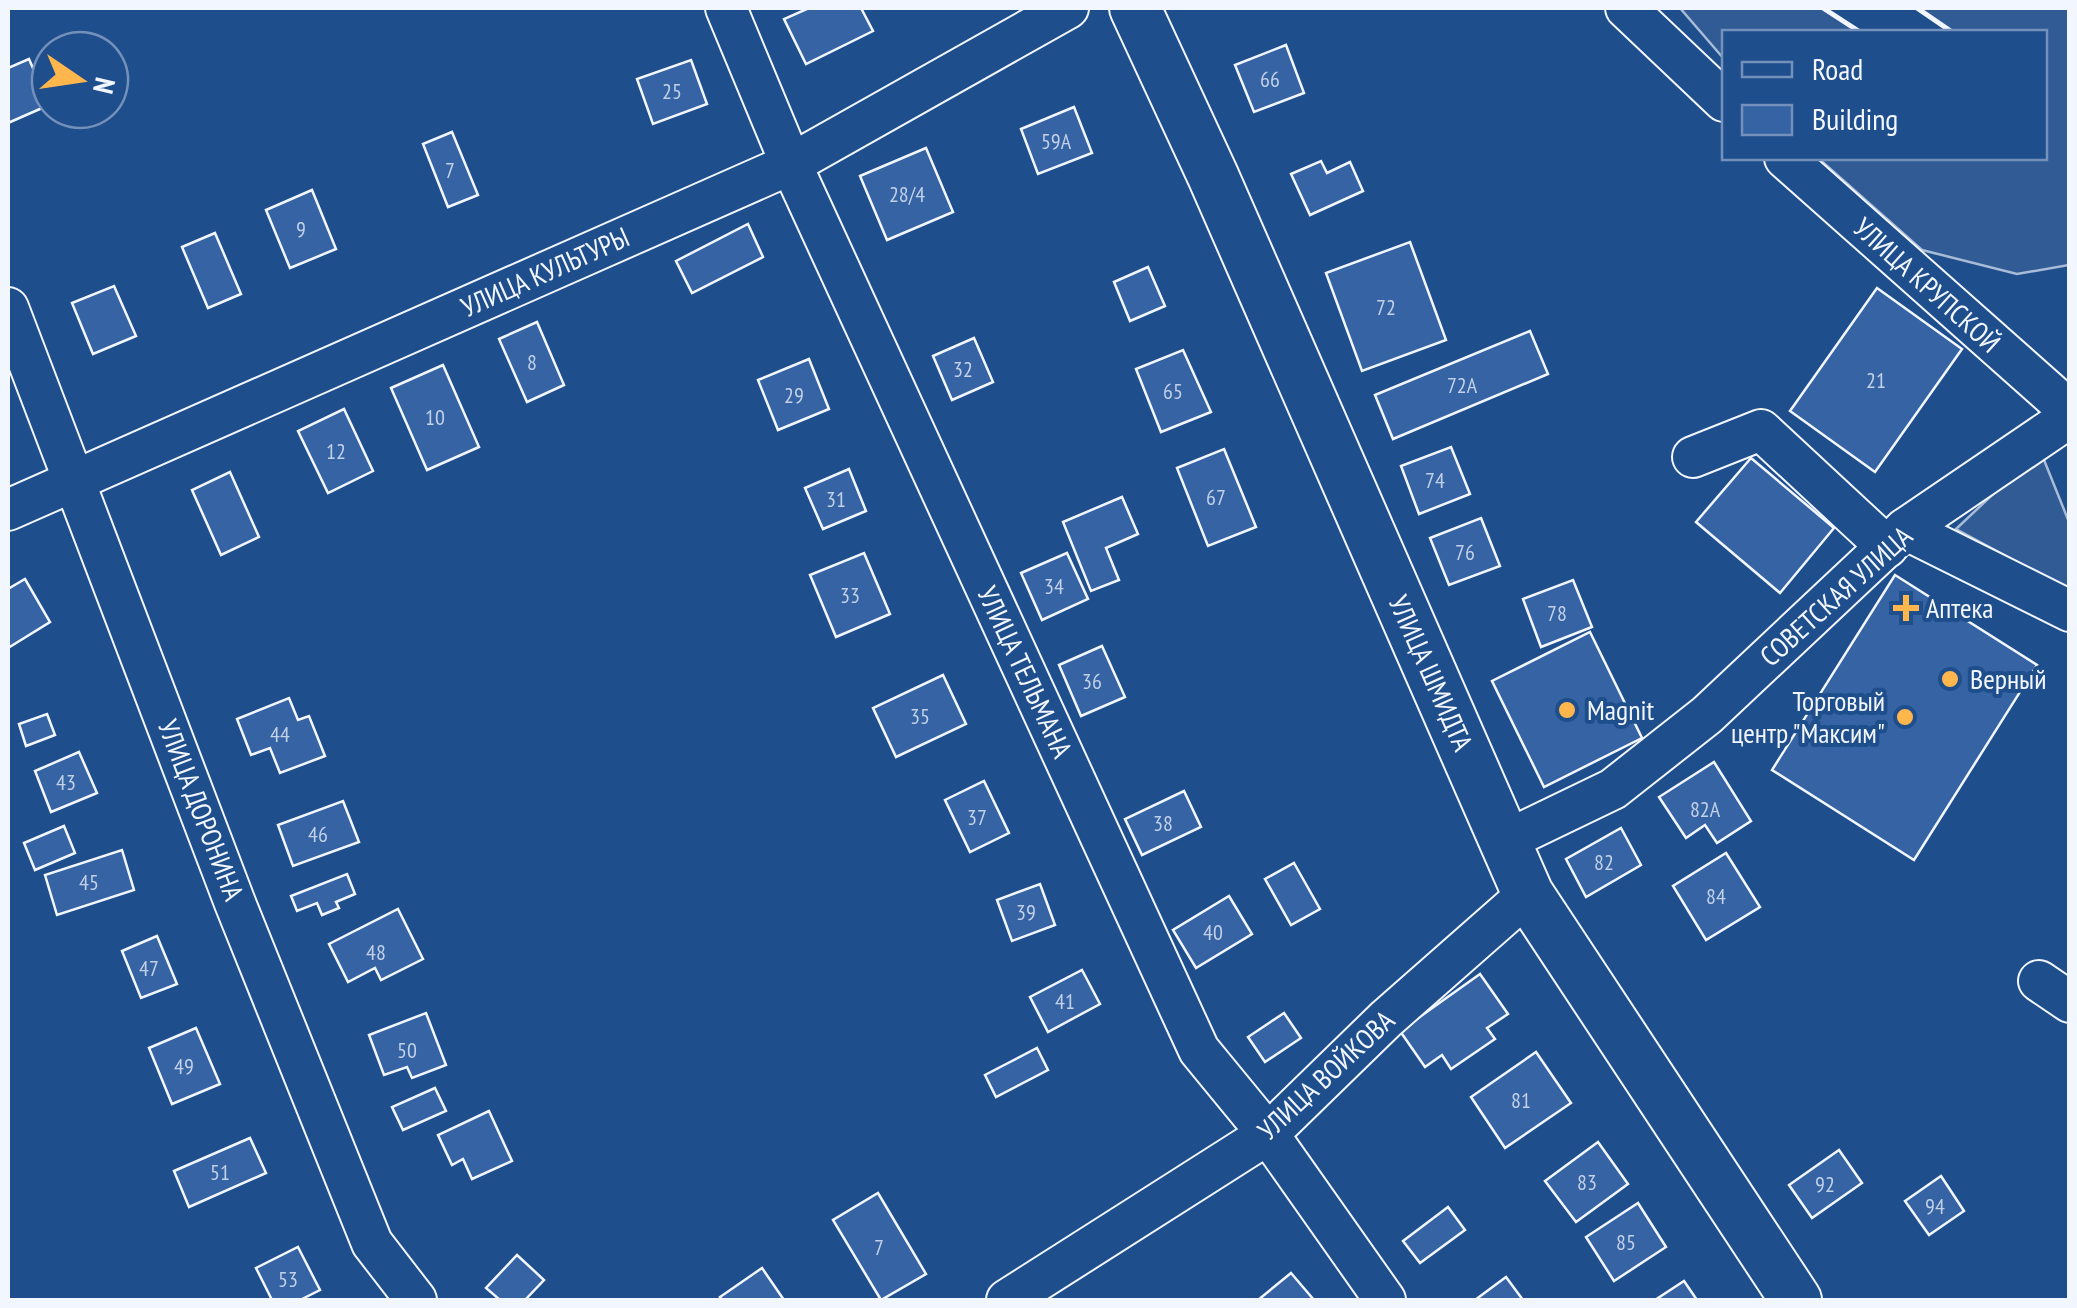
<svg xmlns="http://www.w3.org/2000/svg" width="2077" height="1308" viewBox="0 0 2077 1308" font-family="'PT Sans Narrow',sans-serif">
<rect width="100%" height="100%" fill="#1f4e8c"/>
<g fill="#305b95" stroke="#a8bbd7" stroke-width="2.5">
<path d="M1680,8h143l37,24h-136v27z"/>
<path d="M1917,8h152v257l-52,9 -95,-24 -104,-92h226v-126h-92z"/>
<path d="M2040,450l29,72v68l-113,-61z"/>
</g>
<g fill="#3563a3" stroke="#f2f6ff" stroke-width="2.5">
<path d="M809,8h52l12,23 -67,33 -22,-45z"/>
<path d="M1286,45l18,48 -50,19 -19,-47z"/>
<path d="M29,59l20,46 -41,18v-55z"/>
<path d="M691,60l16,44 -54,20 -16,-45z"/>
<path d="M1074,107l18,46 -54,21 -17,-45z"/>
<path d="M452,132l26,63 -30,12 -25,-63z"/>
<path d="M926,148l27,64 -66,28 -27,-64z"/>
<path d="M1321,161l6,12 23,-11 13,29 -53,24 -19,-41z"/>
<path d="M312,190l24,59 -46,19 -24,-58z"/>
<path d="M748,224l15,33 -71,36 -16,-32z"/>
<path d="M215,233l26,61 -33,14 -26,-61z"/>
<path d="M1410,242l36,98 -84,31 -36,-98z"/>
<path d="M1148,267l17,39 -35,15 -16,-39z"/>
<path d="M114,286l22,50 -43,18 -21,-51z"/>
<path d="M1877,288l85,61 -87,123 -85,-61z"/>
<path d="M537,322l27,63 -37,17 -28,-63z"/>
<path d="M1530,331l18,43 -155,65 -18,-44z"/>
<path d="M974,338l19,44 -41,18 -19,-44z"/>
<path d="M1183,350l28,62 -50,20 -25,-63z"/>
<path d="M809,359l20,50 -51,21 -20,-50z"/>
<path d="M443,365l36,82 -52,23 -36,-82z"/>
<path d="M344,409l29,62 -45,22 -30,-62z"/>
<path d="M1451,447l19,47 -51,20 -18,-48z"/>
<path d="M1224,449l32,78 -48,19 -31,-78z"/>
<path d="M1751,458l83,70 -54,65 -84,-71z"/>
<path d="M849,469l17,42 -43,18 -18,-41z"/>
<path d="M230,472l29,65 -38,18 -29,-65z"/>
<path d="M1122,497l16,37 -32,14 13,32 -28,11 -28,-69z"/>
<path d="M1481,518l19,48 -51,19 -19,-47z"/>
<path d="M864,553l26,61 -54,23 -26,-62z"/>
<path d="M1067,553l21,46 -46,21 -21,-47z"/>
<path d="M1895,575l142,90 -123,195 -142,-90z"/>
<path d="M25,579l25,43 -42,26v-59z"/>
<path d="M1573,580l19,47 -51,20 -18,-48z"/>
<path d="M1590,632l52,106 -98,49 -52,-106z"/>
<path d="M1102,646l23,51 -44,19 -22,-51z"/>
<path d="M943,675l23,49 -70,33 -23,-49z"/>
<path d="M289,698l9,22 11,-4 16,40 -45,17 -10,-25 -19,7 -14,-36z"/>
<path d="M47,714l8,21 -29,11 -7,-22z"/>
<path d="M79,752l18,41 -46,19 -16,-41z"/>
<path d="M1714,762l37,59 -34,22 -12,-18 -19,13 -27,-41z"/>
<path d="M984,781l25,52 -39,19 -25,-52z"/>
<path d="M1184,791l17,36 -59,28 -17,-36z"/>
<path d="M343,801l16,41 -66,24 -15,-41z"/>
<path d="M64,826l11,27 -40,17 -11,-27z"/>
<path d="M1621,828l20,37 -55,32 -20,-38z"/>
<path d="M122,850l12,40 -77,25 -12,-40z"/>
<path d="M1726,853l34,54 -54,33 -33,-54z"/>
<path d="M1294,863l26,46 -29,16 -26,-46z"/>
<path d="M347,874l8,20 -19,8 3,6 -17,7 -5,-12 -20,8 -6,-15z"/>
<path d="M1040,884l15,41 -43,16 -15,-41z"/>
<path d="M1229,896l23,38 -56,34 -23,-38z"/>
<path d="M398,909l25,50 -42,21 -6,-12 -27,14 -19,-38z"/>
<path d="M157,936l20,48 -36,14 -19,-47z"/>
<path d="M1082,970l18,34 -52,28 -18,-35z"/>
<path d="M1480,974l28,40 -21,14 8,11 -44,30 -9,-14 -17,12 -25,-36z"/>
<path d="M426,1013l20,52 -34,13 -5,-11 -23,8 -15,-40z"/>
<path d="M1284,1013l17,25 -36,24 -17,-25z"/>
<path d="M196,1028l24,56 -48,20 -23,-56z"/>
<path d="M1037,1048l11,22 -52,27 -11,-22z"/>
<path d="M1536,1052l35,51 -66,45 -34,-51z"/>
<path d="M435,1088l11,23 -43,19 -11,-23z"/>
<path d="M489,1111l23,50 -40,18 -9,-20 -11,6 -14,-30z"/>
<path d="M250,1138l16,35 -77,34 -15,-36z"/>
<path d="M1598,1142l30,42 -52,38 -31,-41z"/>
<path d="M1839,1150l23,33 -50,35 -23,-33z"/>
<path d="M1941,1176l23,35 -35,24 -24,-34z"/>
<path d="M878,1193l48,81 -45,26 -48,-80z"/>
<path d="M1638,1203l28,44 -52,34 -28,-44z"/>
<path d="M1448,1207l17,23 -45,33 -17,-22z"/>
<path d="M298,1247l22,43 -20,10h-28l-16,-32z"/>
<path d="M517,1255l27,25 -19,20h-25l-14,-12z"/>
<path d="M762,1268l22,32h-62l-2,-3z"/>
<path d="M1291,1273l23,27h-56z"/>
<path d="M1506,1277l17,23h-48z"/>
<path d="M1684,1281l13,19h-42z"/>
</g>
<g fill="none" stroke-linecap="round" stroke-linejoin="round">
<defs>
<g id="minor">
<path d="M726,8l65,156 408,886 69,84 117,166"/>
<path d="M1626,8l98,93"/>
<path d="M1785,158l285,253"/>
<path d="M8,308l227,595 137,340 44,57"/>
<path d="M1693,457l68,-27 126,117"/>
<path d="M8,510l783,-346 277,-156"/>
<path d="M1905,529l165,82"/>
<path d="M1505,841l108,-52 94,-74 198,-186 165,-112"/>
<path d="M2039,981l31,21"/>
<path d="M1007,1300l261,-166 118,-115 142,-125"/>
</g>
<path id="major" d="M1135,8l78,168 315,718 268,406"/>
</defs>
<use href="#minor" stroke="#f2f6ff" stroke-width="44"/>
<use href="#major" stroke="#f2f6ff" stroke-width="54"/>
<use href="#minor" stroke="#1f4e8c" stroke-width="40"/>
<use href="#major" stroke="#1f4e8c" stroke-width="50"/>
<g stroke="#f2f6ff" stroke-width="5">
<path d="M1823,8l37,24"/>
<path d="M1917,8l35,24"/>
</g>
</g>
<g fill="#ffb74d" stroke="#1f4e8c" stroke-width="4">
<path d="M1901 593h10v10h10v10h-10v10h-10v-10h-10v-10h10z"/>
<circle cx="1950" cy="679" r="10"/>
<circle cx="1567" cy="710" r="10"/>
<circle cx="1905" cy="717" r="10"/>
</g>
<g text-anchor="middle" stroke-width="8" stroke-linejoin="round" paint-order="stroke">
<g font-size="22" fill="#c3d1e8">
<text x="1270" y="87">66</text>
<text x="672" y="99">25</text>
<text x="1056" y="149">59А</text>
<text x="450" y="178">7</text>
<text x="907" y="202">28/4</text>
<text x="301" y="237">9</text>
<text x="1386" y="315">72</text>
<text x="532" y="370">8</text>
<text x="963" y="377">32</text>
<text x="1876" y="388">21</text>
<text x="1462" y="393">72А</text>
<text x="1173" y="399">65</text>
<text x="794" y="403">29</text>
<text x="435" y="425">10</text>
<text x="336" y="459">12</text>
<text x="1435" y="488">74</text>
<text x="1216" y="505">67</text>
<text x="836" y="507">31</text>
<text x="1465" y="560">76</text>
<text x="1054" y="594">34</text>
<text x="850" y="603">33</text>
<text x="1557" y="621">78</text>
<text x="1092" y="689">36</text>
<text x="920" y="724">35</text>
<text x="280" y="742">44</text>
<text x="66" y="790">43</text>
<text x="1705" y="817">82А</text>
<text x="977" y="825">37</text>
<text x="1163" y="831">38</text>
<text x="318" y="842">46</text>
<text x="1604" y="870">82</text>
<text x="89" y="890">45</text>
<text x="1716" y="904">84</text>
<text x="1026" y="920">39</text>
<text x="1213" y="940">40</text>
<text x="376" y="960">48</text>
<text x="149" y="976">47</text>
<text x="1065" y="1009">41</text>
<text x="407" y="1058">50</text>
<text x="184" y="1074">49</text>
<text x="1521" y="1108">81</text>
<text x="220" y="1180">51</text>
<text x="1587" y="1190">83</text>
<text x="1825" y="1192">92</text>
<text x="1935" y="1214">94</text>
<text x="1626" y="1250">85</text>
<text x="879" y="1255">7</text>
<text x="288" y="1287">53</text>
</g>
<g font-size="28" fill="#f2f6ff" stroke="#1f4e8c">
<text transform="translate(545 272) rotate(-24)" y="10">УЛИЦА КУЛЬТУРЫ</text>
<text transform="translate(1927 285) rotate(42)" y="10">УЛИЦА КРУПСКОЙ</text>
<text transform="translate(1836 596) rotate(-42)" y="10">СОВЕТСКАЯ УЛИЦА</text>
<text transform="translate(1025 672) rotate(65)" y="10">УЛИЦА ТЕЛЬМАНА</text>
<text transform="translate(1431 673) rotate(66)" y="10">УЛИЦА ШМИДТА</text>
<text transform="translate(201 810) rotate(69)" y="10">УЛИЦА ДОРОНИНА</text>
<text transform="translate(1326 1075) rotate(-43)" y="10">УЛИЦА ВОЙКОВА</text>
</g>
<g font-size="28" fill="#f2f6ff" stroke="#1f4e8c" text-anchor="start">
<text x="1926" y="618">Аптека</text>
<text x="1970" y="689">Верный</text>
<text x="1885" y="711" text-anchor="end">Торговый<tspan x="1885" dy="32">центр "Максим"</tspan></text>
<text x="1587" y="720">Magnit</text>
</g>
</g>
<rect width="2077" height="1308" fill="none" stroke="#f2f6ff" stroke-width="20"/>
<rect x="1722" y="30" width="325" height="130" fill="#1f4e8c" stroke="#7391ba" stroke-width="2.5"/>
<rect x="1742" y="62" width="50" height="15" fill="#1f4e8c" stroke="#7391ba" stroke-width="2.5"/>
<text x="1812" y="80" font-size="30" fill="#f2f6ff">Road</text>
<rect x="1742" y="105" width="50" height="30" fill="#3563a3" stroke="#7391ba" stroke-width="2.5"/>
<text x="1812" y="130" font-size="30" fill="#f2f6ff">Building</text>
<g transform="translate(80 80) rotate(103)"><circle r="48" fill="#1f4e8c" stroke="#7391ba" stroke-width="2.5"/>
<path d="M0-8L18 38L0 25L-18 38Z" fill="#ffb74d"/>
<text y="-15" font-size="28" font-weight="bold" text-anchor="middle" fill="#f2f6ff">N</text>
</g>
</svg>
